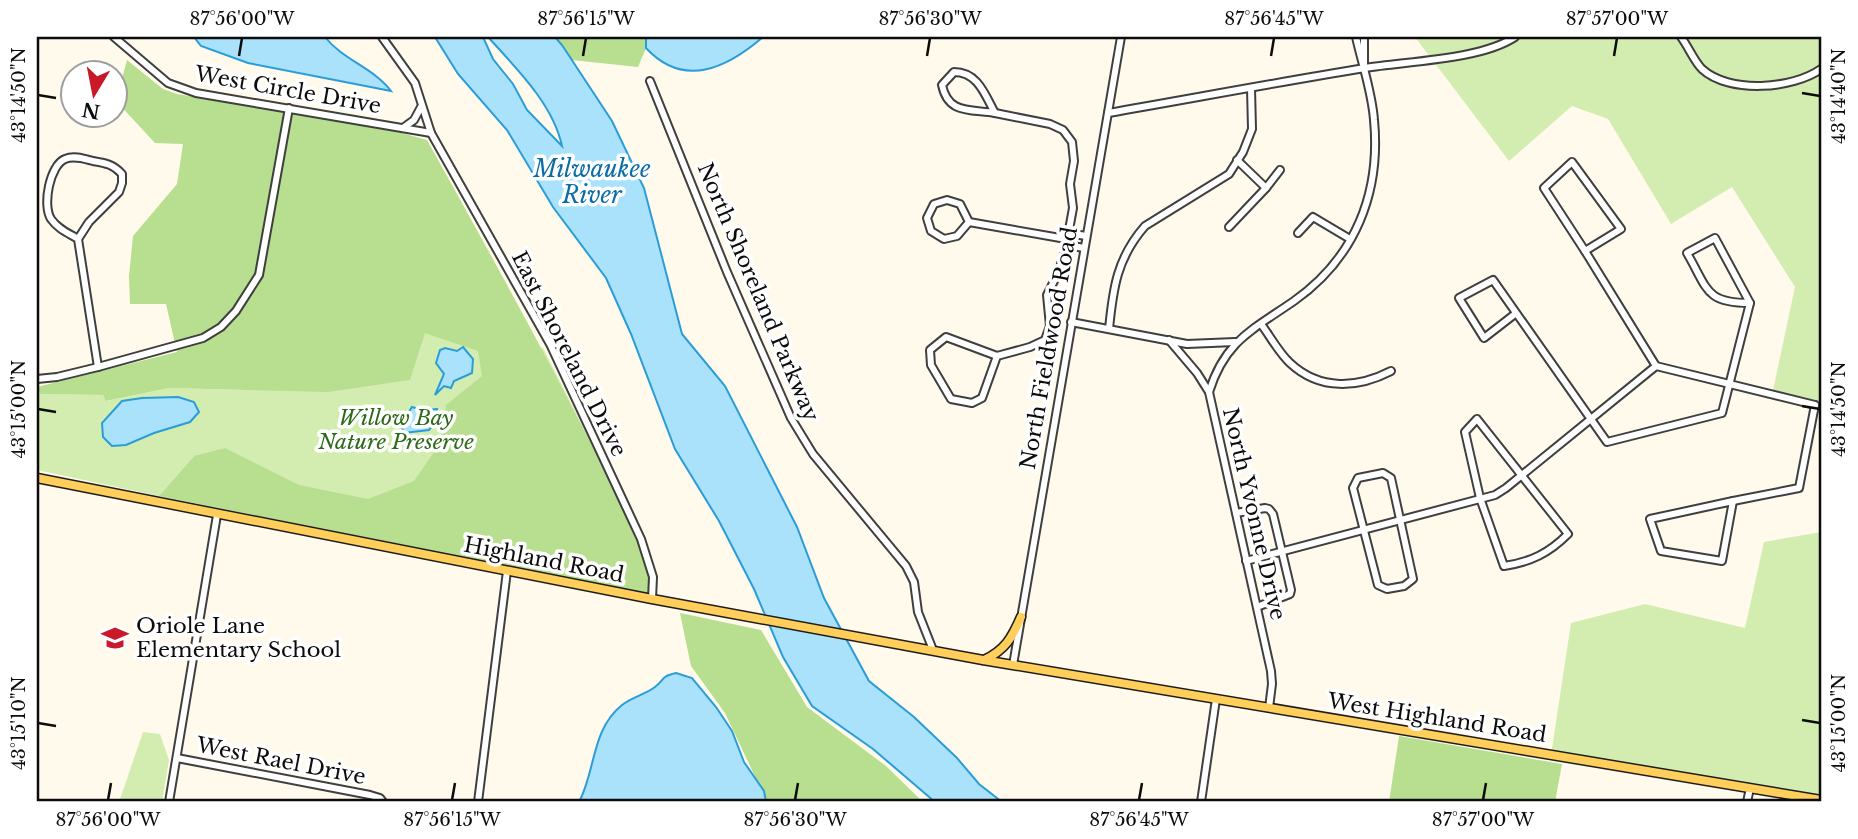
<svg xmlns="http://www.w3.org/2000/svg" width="1858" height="839" viewBox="0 0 1858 839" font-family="'Libre Baskerville',serif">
<rect width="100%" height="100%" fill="#fffaeb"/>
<g fill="#d3edb1" fill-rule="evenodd">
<path d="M1415,37h406v365l-6,3 -43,-10 23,-108 -63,-100 -61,37 -63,-105 -36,-13 -63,55z"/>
<path d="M335,266l208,82 97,191 -283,-3 -73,-14 -90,-66 -35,40 -122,-26v-81l3,5 63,1 4,6 62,-13 73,2zM178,397l17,5 4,10 -73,33 -24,-22 20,-22 20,-3z"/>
<path d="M1821,532v268l-270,-45 20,-132 74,-19 100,24 19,-86z"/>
<path d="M143,732l17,2 9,26 -7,42h-43z"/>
</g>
<g fill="#b7df8f">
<path d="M555,37h91v11l-8,19 -66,-7z"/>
<path d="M127,60l36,29 14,5 214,36 36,10c56,101 112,201 164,304 23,44 62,100 59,151l-491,-99 35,-40 31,-8 74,37 69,14 46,-18 25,-36 7,-40 36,-29 -4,-25 -53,-18 -15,47 -82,12 -159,-4 -63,13 -3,-6 -63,-1 -3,-7 140,-35 -11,-48h-36l-1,-28 4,-40 44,-52 6,-40 -28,-1 -39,-42z"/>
<path d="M680,613l81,17 46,77 79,59 37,36h-156l-42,-89 -34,-47z"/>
<path d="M1399,736l163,28 -7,38h-166z"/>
</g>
<g fill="#aae2fc" stroke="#2a9dd9" stroke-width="2">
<path d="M194,37h131c18,23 49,31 66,54l-143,-28 -47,-17z"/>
<path d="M435,37h48l10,22 20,25 14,26 35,36c-9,-42 -46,-78 -74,-109h67l7,8 50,76 32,67 38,146 43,52 72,141 27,71 45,83 45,36 43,41 22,26 23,18h-67l-62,-53 -61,-43 -29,-49 -29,-68 -35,-68 -44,-72 -44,-115 -25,-56 -53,-71 -46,-77 -49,-56z"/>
<path d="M646,37h117c-36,31 -79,52 -117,11z"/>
<path d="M463,347l10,12 -1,14 -18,8 -3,7 -7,-2 -9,9 9,-21 -8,-11 4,-13 5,-2 12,3z"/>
<path d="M178,397l16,5 5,10 -9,10 -36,11 -28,12 -14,1 -9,-9 -1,-14 20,-22 20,-3z"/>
<path d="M412,407l10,3 15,-1 -2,13 -6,8 -25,3 -3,-9z"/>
<path d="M676,673l16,5 24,29 16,24 12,31 20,29 2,11h-187c17,-32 12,-72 43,-97 10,-8 24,-11 33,-18 11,-9 5,-10 21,-14z"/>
</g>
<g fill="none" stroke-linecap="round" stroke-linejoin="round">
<defs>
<g id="minor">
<path d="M114,37l54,46 28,10 235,40"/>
<path d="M382,37l33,46 16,50 119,211 91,195 12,38 -1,22"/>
<path d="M1364,37v30"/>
<path d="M1681,37c7,9 13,24 21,32 27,25 91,20 119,0"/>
<path d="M954,72c24,0 31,23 41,41 -26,-4 -47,1 -53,-28z"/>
<path d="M650,81l77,191 64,146 22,36 93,112 8,16 4,30 15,38"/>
<path d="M995,113l55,11 13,6 9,12 2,19 -4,23 3,24 -8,44 -7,21 -11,22 3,31 -5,14 -15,7 -33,9 -51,-19 -16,13 1,15 20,34 21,4 10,-5 15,-42"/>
<path d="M1108,113c86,-15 171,-31 257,-45 43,-7 115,-8 150,-31"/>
<path d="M403,128l11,-8 7,-13"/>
<path d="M1237,160l29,28 14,-18"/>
<path d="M1572,162l49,67 -36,22 -41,-63z"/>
<path d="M947,200l13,4 9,18 -12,14 -13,3 -13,-8 -4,-13 7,-14z"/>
<path d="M969,222l97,17 8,-5 12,2"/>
<path d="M1229,227l37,-39"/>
<path d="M1298,233l15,-16 37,22"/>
<path d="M1715,238l35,65c-45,0 -42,-14 -63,-50z"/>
<path d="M78,239c-10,-6 -20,-10 -27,-20 -9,-14 -1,-54 14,-60 9,-4 20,0 28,2 12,2 20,3 29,13v9l-3,9 -30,30 -11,17 20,128"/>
<path d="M1066,239l7,7 11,2"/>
<path d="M1585,251l71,115"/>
<path d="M1515,314l-31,24 -25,-40 34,-18 114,162 115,-29 28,-110"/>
<path d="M1071,322l116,22 48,-2"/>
<path d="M1261,324c9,12 18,29 29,39 30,28 68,25 101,8"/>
<path d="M1109,329c4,-41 8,-71 36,-103l84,-52 14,-22 9,-23 -1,-41"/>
<path d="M1169,340l28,33 12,19 62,279 1,13 -3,24"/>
<path d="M37,379l20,-2 41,-10 105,-29 18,-11 15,-16 23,-36 30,-167"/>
<path d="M1209,392c16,-51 43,-62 85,-91 61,-43 87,-108 80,-181 -2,-28 -12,-56 -18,-83"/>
<path d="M1477,419l91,115c-19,19 -37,28 -64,32l-24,-68 -15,-66z"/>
<path d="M1383,473l8,5 22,101 -9,7 -17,3 -9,-4 -25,-97 5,-10z"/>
<path d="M1733,501l-11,60 -61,-10 -11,-32z"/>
<path d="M1733,501l66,-13 16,-83"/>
<path d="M1236,513l29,-5 4,1 4,5 18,76 -1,4 -33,13"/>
<path d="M1246,561l249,-66 11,-7 150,-122 159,39"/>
<path d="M1013,665l108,-628"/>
<path d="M177,758l193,37 10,3 3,4"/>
<path d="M169,802l48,-287"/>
<path d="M478,802l29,-231"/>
<path d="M1201,802l15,-103"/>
<path d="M1747,802l3,-14"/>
</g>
<g id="major">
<path d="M37,478l615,121 331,61 838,140"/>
<path d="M984,660c21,-10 28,-22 37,-43"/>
</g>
</defs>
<use href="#minor" stroke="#3f3f3f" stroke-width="10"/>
<use href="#major" stroke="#1d1d1d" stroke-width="11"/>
<use href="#minor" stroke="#fff" stroke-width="6"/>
<use href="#major" stroke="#ffce5b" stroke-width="8"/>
</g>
<path fill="none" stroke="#0c0c0c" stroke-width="2.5" d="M239,56l3,-18M583,56l3,-18M927,56l3,-18M1271,56l3,-18M1614,56l3,-18M1802,93l18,3M38,95l18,3M1802,406l18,3M38,409l18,3M1802,720l18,3M38,723l18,3M108,800l3,-17M452,800l3,-17M795,800l3,-17M1139,800l3,-17M1483,800l3,-17"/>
<defs>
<symbol id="school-bare" viewBox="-9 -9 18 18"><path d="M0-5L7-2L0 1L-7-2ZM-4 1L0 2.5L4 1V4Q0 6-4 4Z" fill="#c8182a" stroke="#fff" stroke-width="2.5" paint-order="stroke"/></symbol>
</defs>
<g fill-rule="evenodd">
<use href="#school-bare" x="96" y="619" width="38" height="38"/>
</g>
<g text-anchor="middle" stroke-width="7" stroke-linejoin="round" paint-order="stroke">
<g font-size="21" fill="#0c0c0c" stroke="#fff">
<text transform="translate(288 90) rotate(10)" y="7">West Circle Drive</text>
<text transform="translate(758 292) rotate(67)" y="7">North Shoreland Parkway</text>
<text transform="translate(1049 348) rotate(-80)" y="7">North Fieldwood Road</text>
<text transform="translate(569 354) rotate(63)" y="7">East Shoreland Drive</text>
<text transform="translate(1254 514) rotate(77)" y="7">North Yvonne Drive</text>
<text transform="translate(544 560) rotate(11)" y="7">Highland Road</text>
<text transform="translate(1437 718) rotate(9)" y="7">West Highland Road</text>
<text transform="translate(281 761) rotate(11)" y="7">West Rael Drive</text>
</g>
<g font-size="21" font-style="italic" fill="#2c6917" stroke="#fff">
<text x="396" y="425">Willow Bay<tspan x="396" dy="24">Nature Preserve</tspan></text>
</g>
<g font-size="21" fill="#0c0c0c" stroke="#fff" text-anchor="start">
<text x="136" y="633">Oriole Lane<tspan x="136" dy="24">Elementary School</tspan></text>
</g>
<g font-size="23" font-style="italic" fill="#0b6ca8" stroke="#fff">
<text x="592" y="177">Milwaukee<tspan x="592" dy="26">River</tspan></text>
</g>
</g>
<rect width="1858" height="839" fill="none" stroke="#ffffff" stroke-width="77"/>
<g transform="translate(94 94) rotate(190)"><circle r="33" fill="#ffffff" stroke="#9e9e9e" stroke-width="2"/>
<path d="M0-5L12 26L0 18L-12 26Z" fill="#c8182a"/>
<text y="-10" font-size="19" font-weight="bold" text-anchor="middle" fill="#0c0c0c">N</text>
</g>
<rect x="38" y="38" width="1782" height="762" fill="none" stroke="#0c0c0c" stroke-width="2.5"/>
<g font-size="18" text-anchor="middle" fill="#0c0c0c">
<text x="242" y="25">87°56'00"W</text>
<text x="586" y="25">87°56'15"W</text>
<text x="930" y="25">87°56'30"W</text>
<text x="1274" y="25">87°56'45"W</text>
<text x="1617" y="25">87°57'00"W</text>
<text transform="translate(19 95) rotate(-90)" y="6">43°14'50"N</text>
<text transform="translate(1839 96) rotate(-90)" y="6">43°14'40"N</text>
<text transform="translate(19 409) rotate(-90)" y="6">43°15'00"N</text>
<text transform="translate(1839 409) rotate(-90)" y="6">43°14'50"N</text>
<text transform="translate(19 723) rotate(-90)" y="6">43°15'10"N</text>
<text transform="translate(1839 723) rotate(-90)" y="6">43°15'00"N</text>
<text x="108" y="826">87°56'00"W</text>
<text x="452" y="826">87°56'15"W</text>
<text x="795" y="826">87°56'30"W</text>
<text x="1139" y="826">87°56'45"W</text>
<text x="1483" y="826">87°57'00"W</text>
</g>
</svg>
